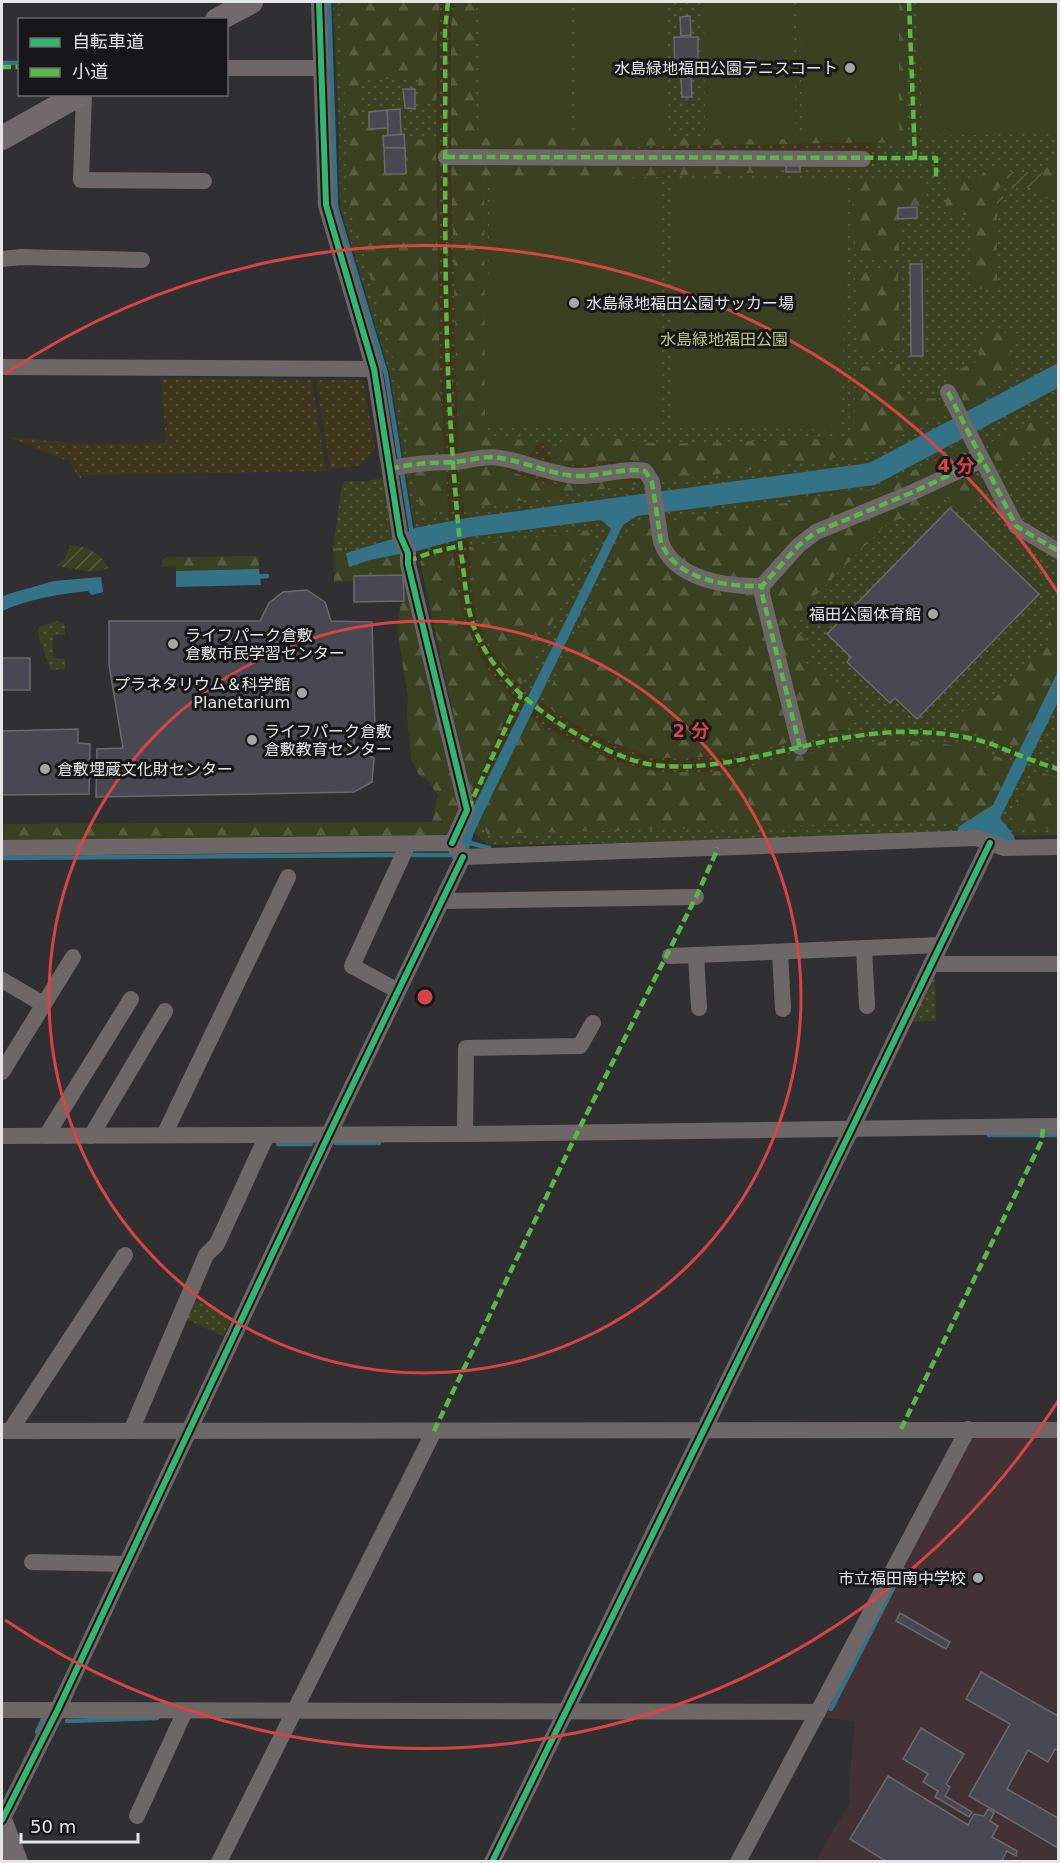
<svg xmlns="http://www.w3.org/2000/svg" width="1060" height="1863" viewBox="0 0 1060 1863" font-family="'DejaVu Sans','Noto Sans JP',sans-serif">
<defs>
<pattern id="grass-dots" width="8" height="8" patternUnits="userSpaceOnUse" patternTransform="scale(1.5)"><rect width="8" height="8" fill="#394120"/><path d="M2 2h.1M6 6h.1" fill="none" stroke="#565c40" stroke-width="1.8" stroke-linecap="round"/></pattern>
<pattern id="forest-firs" width="22" height="20" patternUnits="userSpaceOnUse" patternTransform="scale(1.5)"><rect width="22" height="20" fill="#394120"/><path d="M5 1l3.5 6h-7zM16 11l3.5 6h-7z" fill="#565c40"/></pattern>
<pattern id="sand-dots" width="8" height="8" patternUnits="userSpaceOnUse" patternTransform="scale(1.5)"><rect width="8" height="8" fill="#3d361b"/><path d="M2 2h.1M6 6h.1" fill="none" stroke="#59533c" stroke-width="1.8" stroke-linecap="round"/></pattern>
<pattern id="garden-furrows" width="10" height="10" patternUnits="userSpaceOnUse" patternTransform="scale(1.5)"><rect width="10" height="10" fill="#394120"/><path d="M-1 1l2-2M0 10L10 0M9 11l2-2" fill="none" stroke="#565c40"/></pattern>
</defs>
<rect width="100%" height="100%" fill="#303032"/>
<path fill="#423135" d="M972,1438h86v423l-235,1 -6,-4 32,-54 2,-42 4,-41 -32,-3z"/>
<g fill="url(#grass-dots)">
<path d="M333,2h725v833l-570,10 -14,-13 -6,-49 -48,-222 -30,-186 -50,-169 -1,-77z"/>
<path d="M386,477l13,60 -53,16 -2,-6 -11,2 9,-64 2,-4h23z"/>
<path d="M57,621l6,1 2,4v9h-12v23l12,1v10l-14,1 -2,-4 -12,-35 4,-5z"/>
<path d="M935,975l1,46 -27,1 20,-44z"/>
<path d="M195,1300l37,17 -9,19 -37,-17z"/>
</g>
<g fill="url(#forest-firs)">
<path d="M341,2h99l-3,35v64l-18,1 -1,-24 -59,2 2,48h22l2,46h21l-1,-34 31,-1 4,246 5,72 -34,2 -14,-86 -48,-171z"/>
<path d="M454,2h21l2,136 192,-1 36,2 193,-4 1,-133h5l2,140 -455,10v-127z"/>
<path d="M1058,160v39l-17,-1 -1,-11 5,-26z"/>
<path d="M782,163l-1,9 -101,3 2,-11z"/>
<path d="M451,164l217,2 -9,11 -175,4 1,254 54,7 -12,18 -36,-9 -33,2z"/>
<path d="M999,166l7,1 2,14 -11,9v98l-25,1 -1,-74 -25,-1v-33l33,-2c4,-9 11,-12 20,-13z"/>
<path d="M926,178l1,29 -29,1 1,48 -43,2 -5,-76z"/>
<path d="M898,270l2,81 -43,1 -2,-81z"/>
<path d="M987,332l32,1 1,7 -12,6 4,16 -15,27 -28,21 -20,-37 30,-12 -1,-19z"/>
<path d="M900,364l3,36 35,-2 8,12 -75,43 -204,28 -12,-6 -104,-8 -1,-21 34,-11 78,9 192,-6 2,-71z"/>
<path d="M1037,419l21,20 -1,13 -15,3 -4,-13c-13,6 -24,14 -28,29l-8,2 -15,-29z"/>
<path d="M964,445l7,13 -171,81 -41,37 -35,4 -32,-11 -24,-23 -6,-24 214,-33z"/>
<path d="M498,464l17,9 99,4 30,6 -180,26 -6,-44z"/>
<path d="M446,466l3,43 -26,9 -12,-49z"/>
<path d="M975,468l14,22 -21,22 -21,-14 -63,28 -95,96 24,27 -8,13 16,12 43,43 -14,9 -44,11 -28,-99 -9,-55 46,-46z"/>
<path d="M653,523l12,38 87,32 5,5 34,144c-41,11 -95,21 -137,15 -7,-1 -15,-5 -22,-7 -33,-11 -61,-26 -89,-47l82,-169c7,-11 16,-11 28,-11z"/>
<path d="M590,530l5,7 -74,148c-45,-38 -46,-84 -52,-138z"/>
<path d="M344,547l6,20 20,-7 35,-7 53,246v12l-11,22 -12,5 -433,3v-17l430,-2 6,-27 -11,-15 -8,-5 -8,-16 -4,-44 1,-16 -11,-70 4,-25 3,-3 -1,-25h-48l-1,5 -20,1 -1,-33z"/>
<path d="M453,553l8,55 4,14 29,56 20,21 -43,94 -51,-232 15,-5z"/>
<path d="M259,556v13l-83,2v-5l-14,1v-7l5,-3z"/>
<path d="M1058,600v71l-37,78 -29,-12 -45,-9 25,-26 16,-1 7,-3 53,-55v-18z"/>
<path d="M529,716l20,14 64,30 45,12h53l24,-3 74,-16 66,-11 39,-1 57,6 42,16 -20,42 -26,16 -480,13 -6,-17z"/>
<path d="M1037,771l21,7v51h-40l-7,-14z"/>
</g>
<g fill="url(#sand-dots)">
<path d="M440,2h14l-3,23v126l425,-9v22l-76,-3 -349,3 7,289 33,-2 36,9 12,-18 11,4 1,21 81,-7 7,7 10,25 -6,-9 -29,-6 -67,8 -32,-12 -17,-9 -40,2 6,43 3,9 -18,4 -9,-137 -1,-55 -3,-191 1,-102z"/>
<path d="M161,378l151,2 14,91 -244,4 -2,5 -10,-18 -62,-25 74,7 84,-1z"/>
<path d="M316,380h47l12,69 -15,17 -30,3z"/>
<path d="M468,537c3,26 3,64 12,89 10,27 29,49 50,68l-61,124 2,-25 43,-94 -20,-21 -10,-15 -19,-41 -4,-14 -8,-55 -18,3 -15,5 -1,-10z"/>
<path d="M538,700c31,22 58,38 95,50 7,3 14,6 22,7 31,3 62,-1 93,-6l4,15 -41,6h-53l-19,-4 -26,-8 -64,-30 -19,-14z"/>
</g>
<g fill="url(#garden-furrows)">
<path d="M1006,172h37l-3,15 -37,2v20l-6,1v-20l10,-9z"/>
<path d="M70,545c15,1 32,8 38,23 -16,8 -35,0 -52,-2l9,-8z"/>
</g>
<g fill="#394120">
<path d="M479,2h92l1,136h-92z"/>
<path d="M575,2h92l2,135 -92,1z"/>
<path d="M704,2h90l2,137h-91z"/>
<path d="M799,2h100v133l-96,2z"/>
<path d="M919,2h139v131l-136,3z"/>
<path d="M490,177l171,3 -3,248 -172,-3z"/>
<path d="M674,180l172,2 -4,248 -171,-3z"/>
</g>
<g fill="#347288">
<path d="M1058,363v25l-183,97 -238,31 -14,9 -149,307 -6,20 -11,-12 154,-311 -10,-9 -133,17 -55,15 -8,-19 10,-5 52,-10 402,-55z"/>
<path d="M399,537l6,16 -35,7 -21,7 -3,-14z"/>
<path d="M259,569l2,16 -85,2v-16z"/>
<path d="M101,577l2,15 -11,3 -4,-4c-30,3 -59,8 -86,20v-14l6,-3 46,-13z"/>
<path d="M1058,671v31l-58,116 14,18 1,5 -57,-4v-10l35,-22z"/>
</g>
<g fill="none" stroke-linecap="round" stroke-linejoin="round">
<g stroke="#347288" stroke-width="4.5">
<path d="M329,2l7,205 50,167 26,161"/>
<path d="M2,63h18"/>
<path d="M254,577l13,-1"/>
<path d="M466,842l23,6"/>
<path d="M413,855h40l1,2"/>
<path d="M2,858l393,-3"/>
<path d="M989,1135h51"/>
<path d="M1046,1135h12"/>
<path d="M336,1143h43"/>
<path d="M278,1144h33"/>
<path d="M831,1709l72,-140"/>
<path d="M67,1721l90,-3"/>
<path d="M37,1732l7,-15h-1"/>
</g>
</g>
<g fill="#484852" stroke="#6a6a6c" stroke-width="1.5">
<path d="M690,16l1,19 -10,1 -1,-19z"/>
<path d="M674,37h24v38h-23z"/>
<path d="M691,77l1,20h-10l-1,-19z"/>
<path d="M403,89h12v20l-10,-1z"/>
<path d="M400,109l1,25 -13,2 -1,-26z"/>
<path d="M387,110l1,18 -19,1v-17z"/>
<path d="M404,134l1,14h-21l-1,-12z"/>
<path d="M384,148h21l1,26h-21z"/>
<path d="M800,161v11h-14v-10z"/>
<path d="M917,207v11l-19,1v-11z"/>
<path d="M910,264h12l1,92h-12z"/>
<path d="M950,508l89,86 -122,125 -22,-21 -5,5 -43,-41 4,-5 -24,-23z"/>
<path d="M403,575l1,26 -50,1v-26z"/>
<path d="M307,590l18,12 6,19 41,1 3,106 -21,1v19l20,10 -2,24 -18,10 -258,5 1,-48 26,-1 -14,-83v-44h151l9,-18 14,-11z"/>
<rect x="2" y="658" width="28" height="32"/>
<path d="M78,729v14l12,1 -1,50 -87,1v-64z"/>
<path d="M900,1613l50,29 -4,7 -50,-28z"/>
<path d="M981,1672l77,44v35l-3,-2 -7,13 -20,-12 -21,39 51,29v30l-89,-52 41,-72 -44,-25z"/>
<path d="M921,1728l43,26 -18,30 4,3 -5,9 27,16 -3,5 -34,-20 3,-6 -15,-9 5,-8 -25,-15z"/>
<path d="M888,1776l80,49 6,-11 10,2 4,-7 6,4 -4,8 8,5 -6,11 25,14 -1,5 -9,-5 -6,11h-114l-37,-23z"/>
</g>
<g fill="none" stroke-linecap="round" stroke-linejoin="round">
<g stroke="#6e6768" stroke-width="16">
<path d="M319,2l7,203 48,164 26,166 8,18v11l59,246 -15,33"/>
<path d="M226,68h95"/>
<path d="M84,94l-3,86 123,1"/>
<path d="M446,157l417,2"/>
<path d="M2,259l19,-2 121,3"/>
<path d="M2,367l372,2"/>
<path d="M948,392l68,134 42,25"/>
<path d="M390,469c22,-6 42,-6 64,-7 15,-1 31,-7 46,-4 26,4 50,16 76,18 24,1 46,-9 69,-5l7,11 9,60c14,38 66,45 101,44"/>
<path d="M800,747l-38,-153v-8l36,-40 18,-14 95,-39 71,-33"/>
<path d="M2,848l450,-5 11,14 514,-19 27,10 54,-1"/>
<path d="M441,901l255,-4"/>
<path d="M864,948l3,58"/>
<path d="M780,952l3,57"/>
<path d="M696,955l3,53"/>
<path d="M670,956l270,-11"/>
<path d="M931,964h127"/>
<path d="M2,980l41,24"/>
<path d="M398,991l-46,-25 56,-122"/>
<path d="M2,1072l71,-115"/>
<path d="M465,1134l1,-86 114,-2 13,-23"/>
<path d="M164,1135l124,-258"/>
<path d="M2,1136l463,-2 593,-8"/>
<path d="M46,1136l85,-137"/>
<path d="M91,1136l74,-125"/>
<path d="M2,1431l1056,-1"/>
<path d="M10,1431l115,-176"/>
<path d="M131,1431l75,-176 11,-11 50,-109"/>
<path d="M32,1562l93,2"/>
<path d="M2,1710l816,2"/>
<path d="M137,1816l48,-105"/>
<path d="M2,1820l55,-109 272,-577 134,-277"/>
<path d="M219,1862l215,-431"/>
<path d="M492,1862l360,-734 138,-285"/>
<path d="M738,1862l230,-433"/>
</g>
<g stroke="#71696b" stroke-width="24">
<path d="M217,20l34,-18"/>
<path d="M2,138l78,-44"/>
<path d="M2,1825l14,37"/>
</g>
<g stroke="#58b947" stroke-width="4.5" stroke-dasharray="9 4.5" stroke-linecap="butt">
<path d="M448,2l-3,28c1,152 -3,305 10,457 2,29 5,58 9,88 2,18 4,37 11,55 22,52 66,85 114,111 20,10 42,21 65,24 48,6 95,-7 142,-17 33,-8 65,-14 99,-16 32,-1 68,2 99,13 22,9 41,17 64,24"/>
<path d="M909,2l6,157"/>
<path d="M2,67h18"/>
<path d="M446,157l490,1v23"/>
<path d="M948,392l68,134 42,25"/>
<path d="M390,469c22,-6 42,-6 64,-7 15,-1 31,-7 46,-4 26,4 50,16 76,18 24,1 46,-9 69,-5l7,11 9,60c14,38 66,45 101,44"/>
<path d="M408,561l25,-9 27,-6"/>
<path d="M800,747l-38,-153v-8l36,-40 18,-14 95,-39 71,-33"/>
<path d="M468,809l53,-114"/>
<path d="M901,1429l141,-289 1,-14"/>
<path d="M434,1431l144,-300 118,-234 22,-49"/>
</g>
<defs>
<g id="cycleway">
<path d="M319,2l7,203 48,164 26,166 8,18v11l59,246 -15,33"/>
<path d="M2,1820l55,-109 272,-577 134,-277"/>
<path d="M492,1862l360,-734 138,-285"/>
</g>
</defs>
<use href="#cycleway" stroke="#171719" stroke-width="10"/>
<use href="#cycleway" stroke="#33b770" stroke-width="6"/>
</g>
<g fill="none" stroke="#d84445" stroke-width="3">
<circle cx="425" cy="997" r="376"/>
<path d="M1058 1401A751 751 0 0 1 5 1620M5 374A751 751 0 0 1 1058 593"/>
</g>
<g fill="#a6a6a9" stroke="#171719" stroke-width="2">
<circle cx="850" cy="68" r="6"/>
<circle cx="574" cy="303" r="6"/>
<circle cx="933" cy="614" r="6"/>
<circle cx="173" cy="644" r="6"/>
<circle cx="302" cy="693" r="6"/>
<circle cx="252" cy="740" r="6"/>
<circle cx="45" cy="769" r="6"/>
<circle cx="978" cy="1578" r="6"/>
</g>
<g text-anchor="middle" stroke-width="6" stroke-linejoin="round" paint-order="stroke">
<g font-size="16" fill="#e6e6e9" stroke="#171719" text-anchor="end">
<text x="838" y="74">水島緑地福田公園テニスコート</text>
<text x="586" y="309" text-anchor="start">水島緑地福田公園サッカー場</text>
<text x="921" y="620">福田公園体育館</text>
<text x="185" y="641" text-anchor="start">ライフパーク倉敷<tspan x="185" dy="18">倉敷市民学習センター</tspan></text>
<text x="290" y="690">プラネタリウム＆科学館<tspan x="290" dy="18">Planetarium</tspan></text>
<text x="264" y="737" text-anchor="start">ライフパーク倉敷<tspan x="264" dy="18">倉敷教育センター</tspan></text>
<text x="57" y="775" text-anchor="start">倉敷埋蔵文化財センター</text>
<text x="966" y="1584">市立福田南中学校</text>
</g>
<g font-size="16" fill="#b6cc7c" stroke="#171719">
<text x="724" y="345">水島緑地福田公園</text>
</g>
</g>
<circle cx="425" cy="997" r="9" fill="#d84445" stroke="#171719" stroke-width="3"/>
<g font-size="18" text-anchor="middle" font-weight="bold" fill="#d84445" stroke="#171719" stroke-width="6" stroke-linejoin="round" paint-order="stroke">
<text x="956" y="472">4 分</text>
<text x="691" y="737">2 分</text>
</g>
<rect width="1060" height="1863" fill="none" stroke="#e6e6e9" stroke-width="6"/>
<rect x="18" y="18" width="210" height="78" fill="#171719" stroke="#6a6a6c" stroke-width="1.5"/>
<rect x="30" y="38" width="30" height="9" fill="#33b770" stroke="#6a6a6c" stroke-width="1.5"/>
<text x="72" y="48" font-size="18" fill="#e6e6e9">自転車道</text>
<rect x="30" y="68" width="30" height="9" fill="#58b947" stroke="#6a6a6c" stroke-width="1.5"/>
<text x="72" y="78" font-size="18" fill="#e6e6e9">小道</text>
<path d="M21 1833v9h117v-9" fill="none" stroke="#e6e6e9" stroke-width="3"/>
<text x="30" y="1833" font-size="18" fill="#e6e6e9" stroke="#171719" stroke-width="4.5" paint-order="stroke">50 m</text>
</svg>
